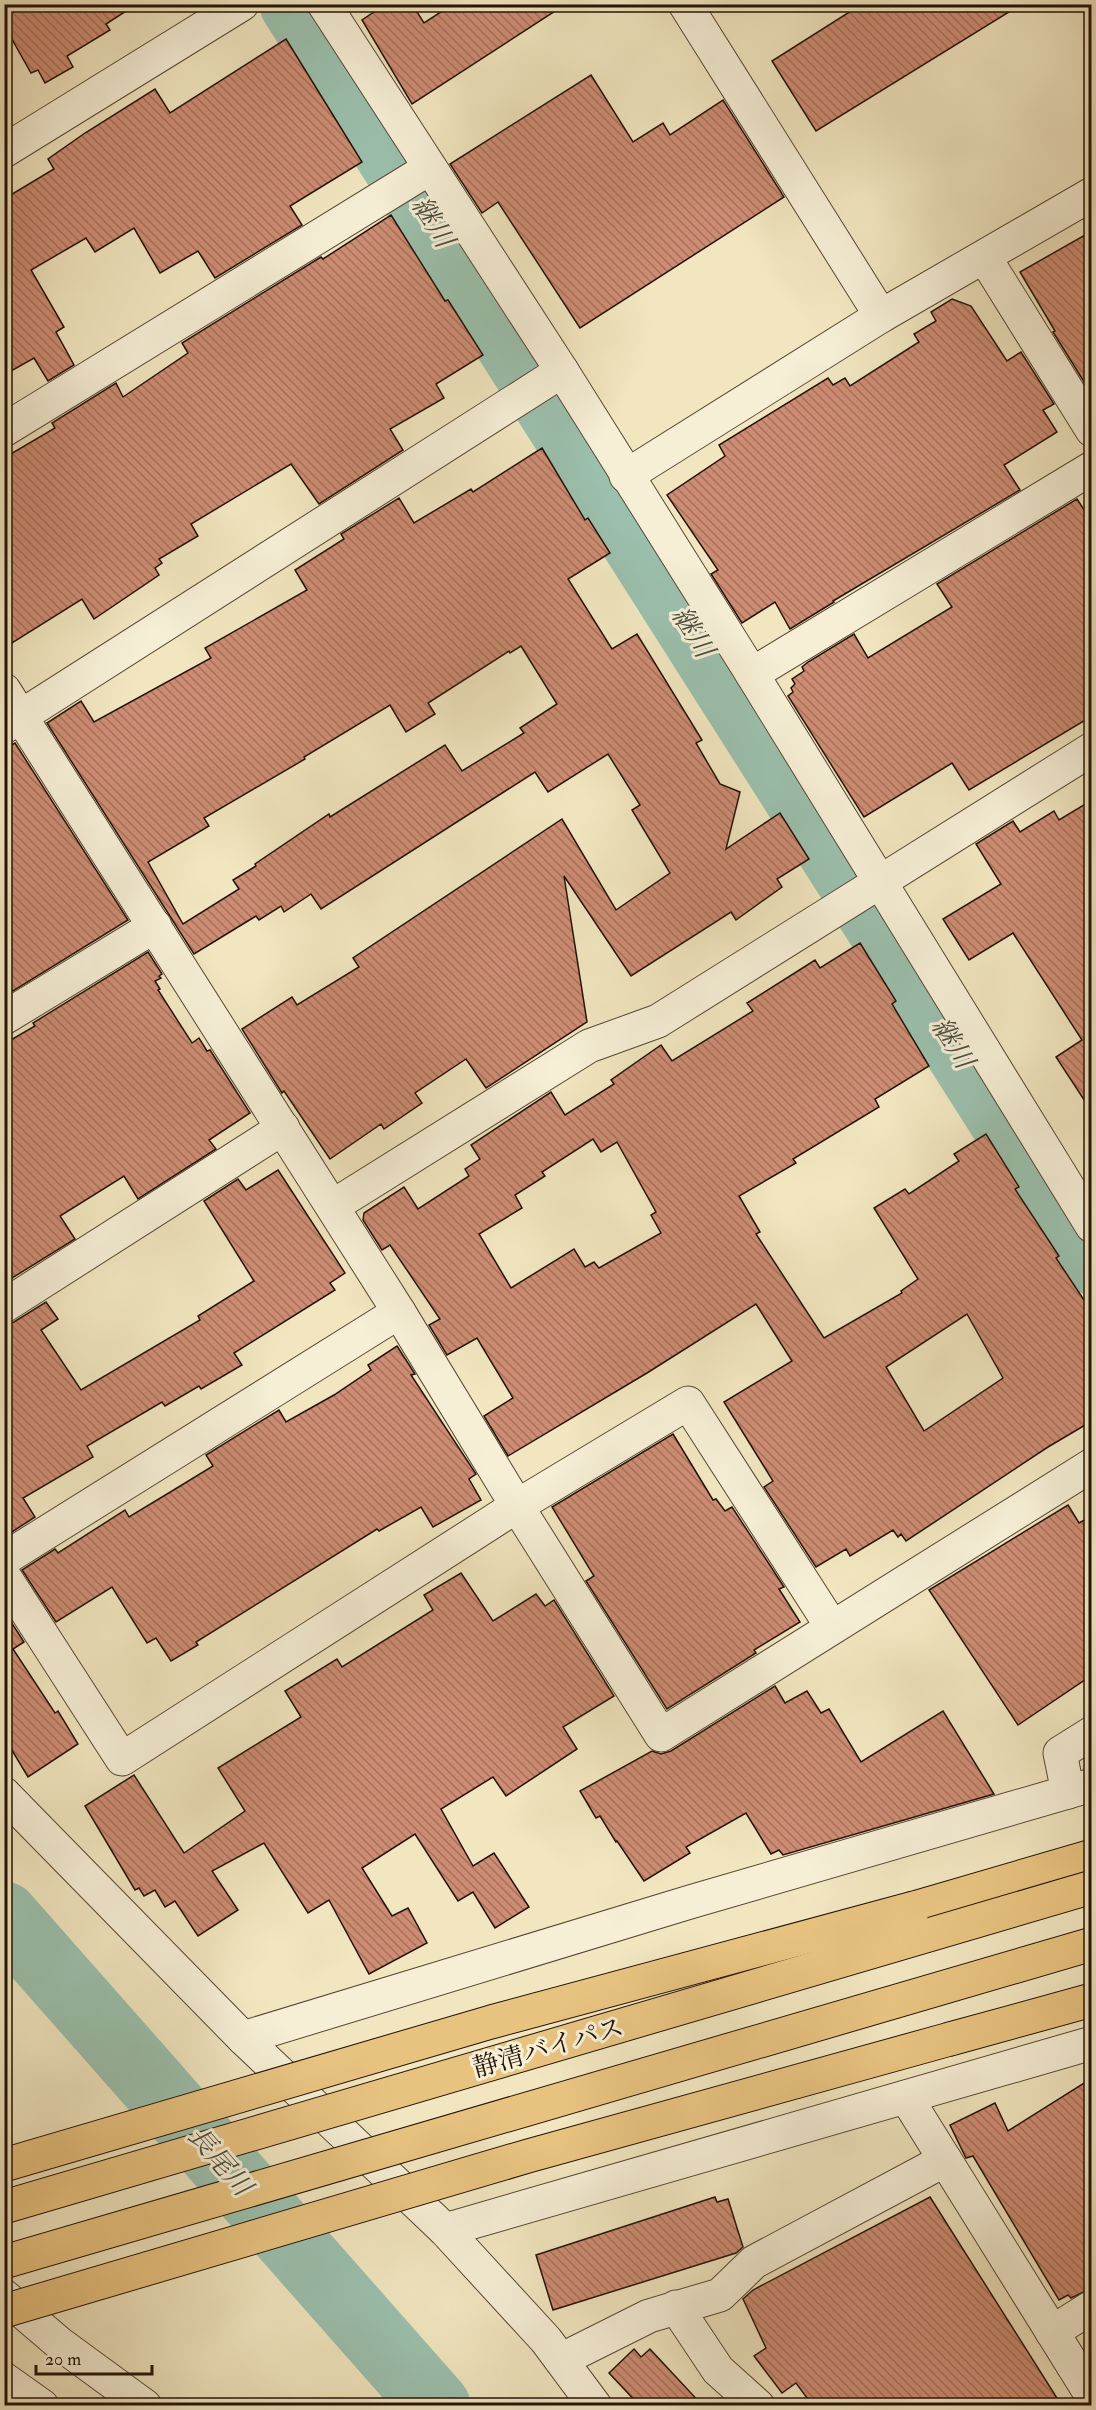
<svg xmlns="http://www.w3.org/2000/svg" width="1096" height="2410" viewBox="0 0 1096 2410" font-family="'IM FELL Double Pica','Noto Serif JP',serif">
<defs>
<pattern id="building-back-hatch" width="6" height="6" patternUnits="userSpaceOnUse" patternTransform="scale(1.5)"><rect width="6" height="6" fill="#cd8c73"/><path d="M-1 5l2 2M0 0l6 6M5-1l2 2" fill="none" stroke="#a6715c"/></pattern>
</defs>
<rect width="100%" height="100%" fill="#f1e6c0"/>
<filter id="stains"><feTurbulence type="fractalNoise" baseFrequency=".00333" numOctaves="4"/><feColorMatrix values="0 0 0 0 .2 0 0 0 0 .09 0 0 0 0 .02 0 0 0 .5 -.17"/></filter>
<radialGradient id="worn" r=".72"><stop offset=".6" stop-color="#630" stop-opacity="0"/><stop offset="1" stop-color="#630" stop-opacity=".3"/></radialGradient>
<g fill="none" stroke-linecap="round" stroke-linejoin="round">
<g stroke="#9bc0ad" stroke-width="69">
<path d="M294,4l798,1256"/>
<path d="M4,1916l432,490"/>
</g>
</g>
<g fill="url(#building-back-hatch)" stroke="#231206" stroke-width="1.5" fill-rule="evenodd">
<path d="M26,4h111l-31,20 4,6 -43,26 6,11 -28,16 -7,-13 -7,3 -27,-48v-8z"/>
<path d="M386,4h26l12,19 29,-19h113l-154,100 -50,-84z"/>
<path d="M862,4h160l-206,127 -44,-70z"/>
<path d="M286,39l76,123 -72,44 12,19 -87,53 -17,-27 -38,22 -26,-45 -39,24 -9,-14 -55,32 33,57 -8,5 18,33 -26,16 -14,-23 -30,17v-176l50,-30 -6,-10 37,-26 70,-44 15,24z"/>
<path d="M591,75l42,67 30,-19 7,12 53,-35 61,97 -204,131 -82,-126 -16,11 -32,-49z"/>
<path d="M391,215l54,86 3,-1 35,55 -47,29 8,14 -54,31 13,21 -84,54 -28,-40 -100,60 7,12 -39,23 3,4 -7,5 4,7 -65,44 -12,-20 -78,49v-190l51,-30 -3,-5 64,-40 7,14 65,-44 -6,-10 139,-86 2,2z"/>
<path d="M1092,231v151l-6,3 -33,-53 2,-1 -35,-59z"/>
<path d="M952,299l19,7 36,55 14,-9 33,52 -11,6 14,22 -53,33 16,25 -187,111 1,1 -44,27 -15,-27 -33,21 -31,-49 7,-4 -51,-75 58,-39 -6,-11 109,-67 5,7 12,-7 5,8 69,-44 -5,-8 22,-13 -5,-9z"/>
<path d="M542,448l43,72 3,-2 22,35 -42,26 44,70 25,-15 65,106 -6,3 24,41 20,8 -14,57 54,-36 29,46 -32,20 5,8 -46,33 -5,-8 -100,64 -67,-100 23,146 -101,66 -20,-29 -51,34 7,10 -38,26 -3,-5 -51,35 -46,-68 -2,2 -40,-64 50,-32 5,8 62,-38 -6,-9 209,-139 54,91 54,-37 -38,-63 8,-5 -32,-51 -60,38 -13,-20 -214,137 -10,-15 -27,18 -3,-6 -22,14 -3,-4 -62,38 -147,-231 34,-22 13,21 117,-64 -6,-10 102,-58 -12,-20 49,-31 -3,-5 58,-36 15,25 57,-34 2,3zM521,646l36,58 -37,24 4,5 -62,38 -17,-26 -115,72 -1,-3 -74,50 1,2 -23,14 6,9 -56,35 -35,-62 61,-36 -5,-8 101,-59 -1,-2 86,-52 16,27 29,-18 -7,-11 81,-52 1,2z"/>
<path d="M1077,499l15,23v194l-123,74 -17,-27 -88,54 -76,-121 5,-4 -2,-4 4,-4 -3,-5 12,-8 -2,-4 6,-5 46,-28 14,24 84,-51 -15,-23z"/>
<path d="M15,743l113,177 -115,71 -9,-13v-229z"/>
<path d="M1092,800v312l-36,-55 26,-17 -69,-107 -44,27 -26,-41 58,-35 -25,-40 37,-23 7,11 34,-21 5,9z"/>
<path d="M860,943l36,58 -4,3 37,62 -54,33 4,8 -86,52 3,4 -57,33 21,36 -4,2 68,104 78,-45 -1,-2 17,-12 -44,-71 31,-19 4,5 50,-33 -5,-7 32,-20 33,53 -4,2 44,67 -3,2 36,54v109l-44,26 -142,94 -5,-7 -3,3 -5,-7 -43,26 -4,-7 -30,18 -52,-80 9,-6 -49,-79 68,-41 -36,-57 -109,69 -139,83 -24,-40 29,-18 -36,-60 -30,17 -18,-30 11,-6 -50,-74 -8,5 -19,-30 1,-7 40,-26 14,22 51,-33 -4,-7 15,-10 -9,-14 80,-53 14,23 49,-31 -3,-4 50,-35 11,16 81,-50 -6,-8 54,-34 14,-9 5,8zM593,1139l8,13 16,-10 39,70 -5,3 10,18 -62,35 -5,-6 -9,5 -11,-18 -63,39 -32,-54 43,-26 -7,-13 30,-19 -3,-4zM967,1314l36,64 -79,53 -38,-64z"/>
<path d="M148,952l14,22 -3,2 2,2 -6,3 5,8 -2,1 34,53 7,-5 8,13 3,-1 40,63 -41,27 7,9 -78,50 -14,-23 -64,40 15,23 -71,44v-239l31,-18 -2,-3z"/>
<path d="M278,1170l67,103 -15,10 5,7 -101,63 8,12 -41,24 -2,-3 -34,20 -3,-4 -75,44 6,11 -70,41 12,19 -31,20v-212l10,-3 32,-20 12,17 -17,11 40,60 119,-70 -2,-4 56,-35 -50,-80 34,-22 8,11z"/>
<path d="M397,1346l18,28 -4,1 65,99 -7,5 12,21 -48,27 -12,-20 -42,24 -2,-2 -181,113 2,3 -27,16 -15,-23 -9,5 -35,-56 -56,35 -34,-52 33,-21 3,4 67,-43 4,7 43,-26 41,-25 -7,-11 73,-45 7,12 48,-27 37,-25 -3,-5z"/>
<path d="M673,1434l40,66 3,-1 9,12 7,-4 52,80 -5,2 21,33 -46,28 2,3 -89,56 -81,-128 8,-5 -42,-69z"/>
<path d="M1068,1505l11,18 13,-7v159l-74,50 -89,-135z"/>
<path d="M461,1573l32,48 43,-27 9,12 9,-6 60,96 -51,31 14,22 -71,47 -13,-19 -52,32 32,57 21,-13 35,54 -34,21 -22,-36 -15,9 -43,-67 -53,34 30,48 16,-8 19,35 -58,31 -40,-74 -21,13 -44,-70 -52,28 26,39 -40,26 -23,-35 -10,6 -10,-17 -11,6 -5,-8 -4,2 -50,-84 49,-31 50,78 61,-42 -27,-43 83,-51 -16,-26 52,-32 5,8 91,-57 -9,-15z"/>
<path d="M4,1611l20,31 -11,7 42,64 3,-2 20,33 -50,33 -24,-40z"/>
<path d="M775,1686l10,17 22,-12 14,22 8,-4 32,53 82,-51 51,83 -211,61 -4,-5 -8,4 -25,-41 -60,34 4,6 -46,28 -27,-40 -1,1 -16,-26 -4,2 -16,-27 72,-40 9,3 10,-3z"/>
<path d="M1092,2078v210l-21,10 -3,-3 -9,5 -86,-144 -7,2 -16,-33 45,-22 13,28z"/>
<path d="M715,2197l2,5 11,-3 15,48 -7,6 -183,57 -17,-55z"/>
<path d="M930,2197l132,209h-249l-17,-23 -14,10 -28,-37 12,-8 -23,-49 10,-9z"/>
<path d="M634,2349l7,8 9,-8 53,57h-63l-31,-33z"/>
</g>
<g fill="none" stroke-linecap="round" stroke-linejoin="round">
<defs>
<g id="minor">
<path d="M324,4l238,367 190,303 340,552"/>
<path d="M685,4l196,312"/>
<path d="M4,151l238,-147"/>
<path d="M985,258l107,172"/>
<path d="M4,430l426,-262"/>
<path d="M626,476l255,-160 211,-122"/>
<path d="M752,674l340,-206"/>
<path d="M4,690l395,622 118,194 144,229 431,-270"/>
<path d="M4,727l558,-356"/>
<path d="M4,1018l151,-92"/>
<path d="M333,1206l256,-160 69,-25 434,-272"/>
<path d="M4,1306l279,-178"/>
<path d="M4,1559l395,-247"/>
<path d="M4,1576l118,183 395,-253 171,-103 144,224"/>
<path d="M1068,1792l-8,-39 32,-20"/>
<path d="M4,1794l239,244 202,192 101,110 49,66"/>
<path d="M243,2038l447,-136 402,-117"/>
<path d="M906,2097l186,299"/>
<path d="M445,2230l647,-187"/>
<path d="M4,2296l55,47 86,63"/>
<path d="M676,2307l42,63 40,36"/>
<path d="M1052,2332l40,-25"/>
<path d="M561,2360l88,-44 71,-21 34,-33 191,-102"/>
<path d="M4,2379l38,27"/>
</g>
<g id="highway">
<path d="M914,1908l178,-52"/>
<path d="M950,2039l142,-39"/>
</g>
</defs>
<use href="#minor" stroke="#564734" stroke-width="35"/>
<use href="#highway" stroke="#231206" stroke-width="35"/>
<use href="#minor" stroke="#f6efd6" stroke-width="33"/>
<use href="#highway" stroke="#e8c380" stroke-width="33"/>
<defs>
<g id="highway-bridge">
<path d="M4,2165l487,-143 423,-114"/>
<path d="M4,2207l1088,-320"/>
<path d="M4,2262l1088,-318"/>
<path d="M4,2311l524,-155 422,-117"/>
</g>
</defs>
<use href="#highway-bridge" stroke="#231206" stroke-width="35" stroke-linecap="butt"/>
<use href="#highway-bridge" stroke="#e8c380" stroke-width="33"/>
</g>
<g text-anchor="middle" stroke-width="6" stroke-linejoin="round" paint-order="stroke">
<g font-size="26" fill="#231206" stroke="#f6efd6">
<text transform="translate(548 2047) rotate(-16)" y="9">静清バイパス</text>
</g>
<g font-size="27" font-style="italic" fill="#4d4f40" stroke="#f6efd6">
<text transform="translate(433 222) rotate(58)" y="9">継川</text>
<text transform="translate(693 632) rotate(58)" y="9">継川</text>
<text transform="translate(953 1043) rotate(58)" y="9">継川</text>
<text transform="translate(220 2161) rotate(49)" y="9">長尾川</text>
</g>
</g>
<rect width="1096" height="2410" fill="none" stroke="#f1e6c0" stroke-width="24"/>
<rect x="6" y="6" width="1084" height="2398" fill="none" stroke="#231206" stroke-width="3"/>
<rect x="12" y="12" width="1072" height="2386" fill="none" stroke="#231206" stroke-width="1.5"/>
<path d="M36 2365v9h116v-9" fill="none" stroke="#231206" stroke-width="3"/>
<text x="45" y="2365" font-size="18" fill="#231206" stroke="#f6efd6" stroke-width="4.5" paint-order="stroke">20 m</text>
<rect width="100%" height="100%" filter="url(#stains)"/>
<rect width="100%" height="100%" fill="url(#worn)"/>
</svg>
